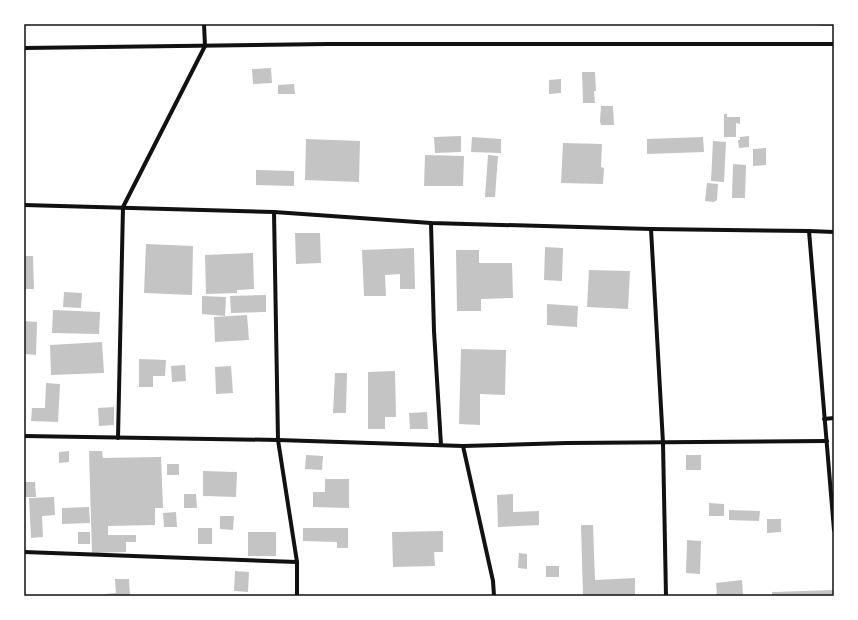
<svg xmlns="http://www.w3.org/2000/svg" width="858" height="620" viewBox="0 0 858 620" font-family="'PT Sans Narrow',sans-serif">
<rect width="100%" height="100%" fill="#fff"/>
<g fill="#c4c4c4">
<rect x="819" y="24" width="15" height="2"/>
<path d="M271,68l1,15 -19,1 -1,-15z"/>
<path d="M582,72h13l1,19h-2l1,12h-12z"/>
<path d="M561,79v14l-12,1v-14z"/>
<path d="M294,84l1,10h-17v-9z"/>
<path d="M601,106h12l1,19h-13l-1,-4z"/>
<path d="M724,114h3v3h13v7l-4,-1v14h-12z"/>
<path d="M461,136v16l-26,1 -1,-16z"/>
<path d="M749,136v11l-10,1 -1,-8h2v-3z"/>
<path d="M472,137l29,2v14l-30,-1z"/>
<path d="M703,137l1,15 -57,2v-15z"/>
<path d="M306,139l54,2 -1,41 -54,-2z"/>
<path d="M713,141l13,1 -2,40 -13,-1z"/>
<path d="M563,143l39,1 -1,23 3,1 -1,16 -42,-1z"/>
<path d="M766,148v17l-13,1v-17z"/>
<path d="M425,155l39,1 -1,30h-39z"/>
<path d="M488,155l10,1 -3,41h-10z"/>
<path d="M733,164l13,1 -1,33h-13z"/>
<path d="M256,170l38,1v15l-38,-1z"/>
<path d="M707,183l11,1 -1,16 -3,2 -9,-1z"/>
<path d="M295,233h25l1,30 -25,1z"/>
<path d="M146,244l47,2 -1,49 -48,-2z"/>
<path d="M545,247l18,1 -1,33 -18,-1z"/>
<path d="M414,248l1,41h-15v-15l-15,1 1,21h-22l-2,-46z"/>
<path d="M456,250h23v13h33l1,35 -32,1v12h-24z"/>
<path d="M253,253l1,36 -17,1v3l-31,1 -1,-39z"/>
<path d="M24,256h9l1,33h-10z"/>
<path d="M589,270l41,1 -2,38 -41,-2z"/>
<path d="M64,292l18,1 -1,15 -18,-1z"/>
<path d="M266,295v17l-35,1 -1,-17z"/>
<path d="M202,296l24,1 -1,19 -23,-2z"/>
<path d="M547,304l31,2 -1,21 -30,-2z"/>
<path d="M53,310l47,2 -1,22 -47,-1z"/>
<path d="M247,315l2,25 -34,2 -1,-25z"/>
<path d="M24,321l13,1 -1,33 -12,-1z"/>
<path d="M102,342l2,31 -53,2 -1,-30z"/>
<path d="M461,349l45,1 -1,45 -25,-1v31l-21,-1z"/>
<path d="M139,359l27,1 -1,16h-12v11h-14z"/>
<path d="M185,365l1,16 -14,1 -1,-16z"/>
<path d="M231,366l2,27 -17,1 -1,-27z"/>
<path d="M395,371l1,46h-11v12h-17v-57z"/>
<path d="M335,373h12l-1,40h-13z"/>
<path d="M46,383l14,1 -2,38 -27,-1 1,-13h13z"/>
<path d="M114,407v18l-15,1 -1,-18z"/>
<path d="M427,412l1,17h-18l-1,-16z"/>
<path d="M69,451v11l-10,1v-11z"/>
<path d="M89,451h13l1,7 58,-1 2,51h-8v17l-47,1v9h28v7h-10v10l-34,1z"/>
<path d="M306,455l17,1 -1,14 -17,-1z"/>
<rect x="686" y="455" width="15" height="15"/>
<rect x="167" y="464" width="12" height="11"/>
<path d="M203,471l34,1 -1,25 -33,-1z"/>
<path d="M325,479h24v29l-36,-1v-15h12z"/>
<path d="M24,482h11l1,15h-12z"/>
<path d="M184,494h12l1,14h-13z"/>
<path d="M513,494v18l26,-1v14l-41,2 -1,-32z"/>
<path d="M54,497l1,18 -13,1 1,21 -12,1 -2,-40z"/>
<path d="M709,503l15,1v12h-15z"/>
<path d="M89,507l1,16 -28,1v-16z"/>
<path d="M729,510l31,1 -1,10 -30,-1z"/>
<path d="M176,512l1,15h-13l-1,-14z"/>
<path d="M220,516h14l-1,14 -13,-1z"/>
<path d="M767,519h14v13l-14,1z"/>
<path d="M581,525h12l2,55 40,-2v18h-52z"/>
<rect x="198" y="528" width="14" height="16"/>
<path d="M303,528h45v20h-11v-6l-34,-1z"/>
<path d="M443,531v21h-9l1,14 -42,1 -1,-35z"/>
<rect x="78" y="532" width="12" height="12"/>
<rect x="248" y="532" width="28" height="24"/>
<path d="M687,540l14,1 -1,33 -14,-1z"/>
<path d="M519,553l8,1v15l-9,-1z"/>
<rect x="546" y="566" width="13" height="11"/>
<path d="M235,571l14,1 -1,20 -14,-1z"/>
<path d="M115,579h14l1,17h-24v-2l10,-1z"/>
<path d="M742,580l1,16h-26l-1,-13z"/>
<path d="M833,590v6h-61v-4z"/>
</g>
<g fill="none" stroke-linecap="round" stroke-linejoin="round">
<g stroke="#111" stroke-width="4">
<path d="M24,48l304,-4h506"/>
<path d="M24,205l250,7 157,11 220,6 158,2 25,299"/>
<path d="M274,212l4,228 19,122v34"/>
<path d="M431,223l3,108 7,114"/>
<path d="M651,229l12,214 3,153"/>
<path d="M809,231l25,1"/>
<path d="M824,419l10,-1"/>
<path d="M24,436l254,4 185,6 104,-3 260,-2"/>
<path d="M118,438l5,-231 82,-161 -1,-22"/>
<path d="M463,446l30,135 1,15"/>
<path d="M24,552l273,10"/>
</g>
</g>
<rect width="858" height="620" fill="none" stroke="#ffffff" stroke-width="50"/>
<rect x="25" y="25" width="808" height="570" fill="none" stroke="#111" stroke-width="1.5"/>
</svg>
